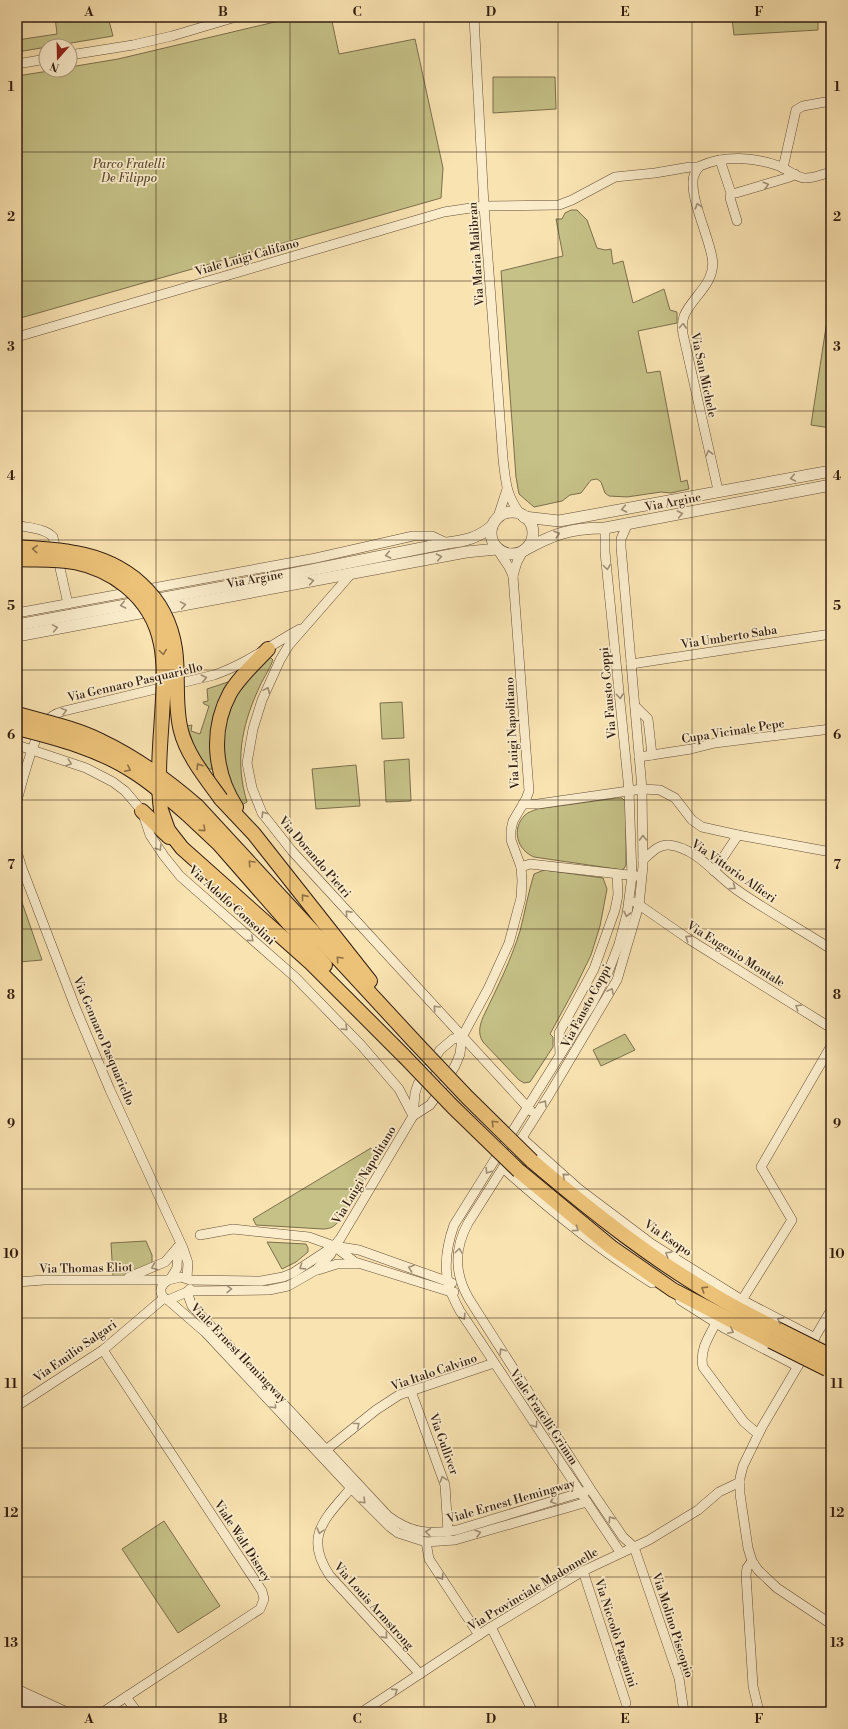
<svg xmlns="http://www.w3.org/2000/svg" width="848" height="1729" viewBox="0 0 848 1729" font-family="'Libre Bodoni',serif">
<rect width="100%" height="100%" fill="#f9e3b1"/>
<filter id="stains"><feTurbulence type="fractalNoise" baseFrequency=".005" numOctaves="4"/><feColorMatrix values="0 0 0 0 .2 0 0 0 0 .09 0 0 0 0 .02 0 0 0 .5 -.17"/></filter>
<radialGradient id="worn" r=".72"><stop offset=".6" stop-color="#630" stop-opacity="0"/><stop offset="1" stop-color="#630" stop-opacity=".3"/></radialGradient>
<g fill="#c5c187" stroke="#7c6f4c">
<path d="M55,17h53l5,19 -96,16v-12l40,-6z"/>
<path d="M296,17h35l8,37 76,-15 28,129 -2,30 -424,121v-243l38,-6h15v-3l48,-8z"/>
<path d="M704,17h114v13l-84,5 -2,-17 -28,2z"/>
<path d="M493,77h62l1,32 -63,4z"/>
<path d="M571,210h6l10,10 10,28 8,2 6,-1 2,15 10,-3 10,42 31,-14 6,21 7,2v11l-39,8 9,42 13,-2 21,111 6,-2 2,9 -18,4 -10,-1 -34,5 -18,-1 -4,-3 -4,-11 -4,-3 -6,1 -10,13 -11,2 -8,6 -28,6 -15,-13 -3,-17 -15,-206 62,-15 -7,-37h6l3,-6z"/>
<path d="M828,314h3v114l-20,-3z"/>
<path d="M269,656l4,4c-4,11 -11,20 -15,30 -17,38 -23,72 -11,112l-7,4 -16,-42v-35l9,-28 9,-14z"/>
<path d="M234,680l-23,74 1,15h-3l-13,-18 -9,-25 5,-1 -1,6 9,3 9,-28 -5,-2 -1,-2 5,-1 -1,-12z"/>
<path d="M402,702l2,36 -22,1 -2,-36z"/>
<path d="M409,759l2,42 -25,1 -2,-41z"/>
<path d="M356,765l4,41 -44,3 -4,-40z"/>
<path d="M617,798h5l4,4v63l-3,5 -89,-13c-17,-7 -23,-28 -9,-42 3,-3 8,-4 12,-6z"/>
<path d="M544,870l59,8 4,11 -7,37 -9,29 -16,33 -25,46 3,3v10l-23,35 -6,1 -5,-3 -36,-38c-6,-9 -3,-19 2,-29 13,-27 26,-53 35,-82 5,-19 8,-38 14,-57z"/>
<path d="M17,888l25,72 -23,2 -2,-13z"/>
<path d="M625,1034l10,16 -34,16 -8,-16z"/>
<path d="M371,1148l6,9 -37,63c-5,6 -9,9 -17,9l-67,-4 -3,-6z"/>
<path d="M146,1241l6,14v12l-17,10 -22,-1 -2,-33z"/>
<path d="M267,1242l39,2 2,4v4l-12,10 -14,7z"/>
<path d="M164,1521l56,85 -42,27 -56,-84z"/>
</g>
<g fill="none" stroke-linecap="round" stroke-linejoin="round">
<defs>
<g id="minor">
<path d="M474,17l10,189 19,253c3,25 3,36 18,56"/>
<path d="M70,55l63,-10 39,-9 64,-19"/>
<path d="M17,64l29,-5"/>
<path d="M720,160l11,33 -1,5 7,23"/>
<path d="M783,168l13,-58 7,-4 28,-5"/>
<path d="M736,193l54,-16 5,-3"/>
<path d="M17,337l427,-125 40,-6 75,-1 13,-5 43,-23 40,-4 35,-6h8"/>
<path d="M718,490l-35,-156c-1,-6 -1,-12 1,-18 9,-21 33,-33 28,-59 -4,-22 -20,-55 -19,-75 0,-6 3,-12 7,-16 24,-11 54,-9 79,0 8,3 16,11 25,12 9,1 19,-4 27,-6"/>
<path d="M498,517l9,-28"/>
<path d="M628,523l-7,16v8l21,242 1,77 -4,39 -22,75 -68,115 -81,128c-14,26 -14,50 1,76l122,191 32,47 11,10 45,131 5,34"/>
<path d="M17,525c11,3 28,3 36,12l15,67"/>
<path d="M605,528v24l24,239 3,85 -5,38 -8,30 -12,31 -15,29 -138,221c-6,17 -10,39 -6,57 2,10 7,20 12,29l160,241"/>
<path d="M497,549l12,18 4,9"/>
<path d="M351,574l-62,71 -9,15 -18,40 -9,29 -6,34 5,25 10,25 30,38 239,260"/>
<path d="M17,613l299,-55 97,-22h19l15,7"/>
<path d="M631,664l200,-30"/>
<path d="M635,706l13,13 4,36"/>
<path d="M17,745l69,23 27,14 12,9 17,20 8,24 14,21 16,20 115,101 66,68 38,44 14,27"/>
<path d="M639,757l52,-8 24,-6 116,-14"/>
<path d="M17,801c5,-19 16,-63 27,-77 5,-7 12,-11 20,-13l150,-36c32,-11 57,-30 86,-46"/>
<path d="M523,804h15l104,-15 18,1 15,8 17,22 10,7 36,8 93,17"/>
<path d="M17,852l5,16 54,141 34,81 73,158 5,15 -1,15"/>
<path d="M643,860c7,-6 15,-16 26,-15 28,3 46,30 68,45 30,21 63,39 94,59"/>
<path d="M521,867l9,-3 107,12"/>
<path d="M714,871l24,-36"/>
<path d="M635,902l52,36 144,90"/>
<path d="M560,1055l-1,-22 35,-64 21,-59 3,-15 -1,-21"/>
<path d="M413,1116l17,-11 5,-7 20,-32 5,-12 2,-17 26,-48 21,-46 12,-45 1,-17 -1,-14 -10,-27v-10l2,-9 13,-22 3,-8 -16,-215 4,-14 6,-11"/>
<path d="M522,1138l57,51 73,55 90,56 73,38"/>
<path d="M503,1168c47,42 96,82 149,115"/>
<path d="M200,1235l33,-6 76,8 25,9 25,4 93,33"/>
<path d="M335,1247l20,15 96,30h3"/>
<path d="M318,1270l19,-6h21"/>
<path d="M129,1277l36,-15 13,-15"/>
<path d="M171,1278l6,-10 1,-21"/>
<path d="M17,1282l27,-2h124l13,-3 9,3 71,1 22,-4 10,-4 41,-27 6,-7 73,-123 2,-23 3,-9 22,-34 13,-11 9,-2"/>
<path d="M190,1291l79,-1 19,-4 28,-16 15,-16 3,-8"/>
<path d="M187,1292l5,14 196,210c23,17 41,19 69,14l129,-39"/>
<path d="M164,1298l4,2 19,-8 3,-3"/>
<path d="M164,1298c-6,-7 -3,-13 4,-18"/>
<path d="M168,1300l37,32 146,156 39,39 8,6 28,9 29,-2 132,-38"/>
<path d="M680,1300l44,28 73,38"/>
<path d="M742,1300l50,-80 -31,-53 70,-121"/>
<path d="M831,1310l-69,117 -19,39 -3,12v16l8,54 4,13 6,9 19,18 54,36"/>
<path d="M716,1323c-7,13 -17,28 -13,44l41,55 14,12"/>
<path d="M103,1350l159,241 2,8 -4,10 -157,103"/>
<path d="M411,1391l34,94 3,47"/>
<path d="M17,1406l86,-56 61,-52"/>
<path d="M326,1450l50,-40 23,-15 95,-32"/>
<path d="M351,1488c-26,31 -48,48 -21,88l90,98"/>
<path d="M426,1542l3,17 50,76"/>
<path d="M752,1561l-5,7 -1,7 7,111 6,26"/>
<path d="M583,1571l43,132"/>
<path d="M491,1627l42,85"/>
<path d="M17,1689l50,23"/>
<path d="M126,1697l11,15"/>
<path d="M362,1712l129,-85 92,-56 66,-31 49,-30 21,-18 21,-10"/>
</g>
<g id="tertiary">
<circle cx="512" cy="533" r="21"/>
<path d="M524,517l35,4 272,-50"/>
<path d="M523,551c30,-17 47,-23 82,-23l226,-43"/>
<path d="M17,625l254,-47 176,-35c18,-2 31,-5 45,-17"/>
<path d="M17,636l449,-84 31,-3"/>
<path d="M17,1699l29,13"/>
</g>
<g id="trunk">
<path d="M221,799l33,35 116,147"/>
<path d="M197,806l218,236"/>
<path d="M236,807c-22,-34 -26,-77 -6,-114 9,-16 25,-30 38,-44"/>
<path d="M161,810l7,20 14,18 129,115 93,93"/>
<path d="M142,811l27,26"/>
<path d="M187,814l32,30 106,121"/>
<path d="M532,1161c60,51 123,101 192,140 17,10 34,18 51,27"/>
<path d="M519,1171l92,76 62,43 98,51"/>
</g>
</defs>
<use href="#minor" stroke="#644e38" stroke-width="10"/>
<use href="#tertiary" stroke="#644e38" stroke-width="12"/>
<use href="#trunk" stroke="#321d10" stroke-width="16"/>
<use href="#minor" stroke="#fbedcc" stroke-width="9"/>
<use href="#tertiary" stroke="#fbedcc" stroke-width="11"/>
<use href="#trunk" stroke="#ecc278" stroke-width="14"/>
<defs>
<g id="trunk-bridge">
<path d="M17,547c19,2 39,2 58,6 51,9 92,42 100,96 4,27 -1,55 6,82 6,24 25,47 40,68"/>
<path d="M17,559c19,1 39,0 57,3 20,4 37,12 52,24 43,35 39,80 36,130 -2,31 -5,63 -1,94"/>
<path d="M17,714c28,8 58,14 84,27 36,17 66,39 96,65"/>
<path d="M17,728c40,10 82,21 117,44 19,12 36,27 53,42"/>
<path d="M415,1042l52,55 65,64"/>
<path d="M404,1056l49,51 66,64"/>
<path d="M775,1328l52,26"/>
<path d="M771,1341l56,28"/>
</g>
</defs>
<use href="#trunk-bridge" stroke="#321d10" stroke-width="16" stroke-linecap="butt"/>
<use href="#trunk-bridge" stroke="#ecc278" stroke-width="14"/>
</g>
<defs><path id="oneway-chevron" d="M-2-3.5L2.5 0L-2 3.5" fill="none" stroke-width="1.6" stroke-linecap="round" stroke-linejoin="round"/></defs>
<g stroke="#a18f77">
<use href="#oneway-chevron" transform="translate(766 185) rotate(-17)"/>
<use href="#oneway-chevron" transform="translate(698 206) rotate(-106)"/>
<use href="#oneway-chevron" transform="translate(683 326) rotate(-87)"/>
<use href="#oneway-chevron" transform="translate(709 453) rotate(-104)"/>
<use href="#oneway-chevron" transform="translate(793 478) rotate(170)"/>
<use href="#oneway-chevron" transform="translate(624 509) rotate(169)"/>
<use href="#oneway-chevron" transform="translate(680 514) rotate(-11)"/>
<use href="#oneway-chevron" transform="translate(557 534) rotate(-18)"/>
<use href="#oneway-chevron" transform="translate(388 555) rotate(169)"/>
<use href="#oneway-chevron" transform="translate(439 557) rotate(-11)"/>
<use href="#oneway-chevron" transform="translate(607 567) rotate(82)"/>
<use href="#oneway-chevron" transform="translate(311 581) rotate(-10)"/>
<use href="#oneway-chevron" transform="translate(123 605) rotate(169)"/>
<use href="#oneway-chevron" transform="translate(183 605) rotate(-10)"/>
<use href="#oneway-chevron" transform="translate(55 628) rotate(-10)"/>
<use href="#oneway-chevron" transform="translate(204 678) rotate(-13)"/>
<use href="#oneway-chevron" transform="translate(267 690) rotate(-66)"/>
<use href="#oneway-chevron" transform="translate(620 696) rotate(85)"/>
<use href="#oneway-chevron" transform="translate(64 711) rotate(-16)"/>
<use href="#oneway-chevron" transform="translate(69 763) rotate(19)"/>
<use href="#oneway-chevron" transform="translate(264 814) rotate(-122)"/>
<use href="#oneway-chevron" transform="translate(643 838) rotate(-91)"/>
<use href="#oneway-chevron" transform="translate(159 848) rotate(57)"/>
<use href="#oneway-chevron" transform="translate(733 887) rotate(37)"/>
<use href="#oneway-chevron" transform="translate(348 913) rotate(-132)"/>
<use href="#oneway-chevron" transform="translate(627 914) rotate(103)"/>
<use href="#oneway-chevron" transform="translate(688 938) rotate(-147)"/>
<use href="#oneway-chevron" transform="translate(251 939) rotate(41)"/>
<use href="#oneway-chevron" transform="translate(611 991) rotate(-62)"/>
<use href="#oneway-chevron" transform="translate(798 1007) rotate(-148)"/>
<use href="#oneway-chevron" transform="translate(436 1008) rotate(-133)"/>
<use href="#oneway-chevron" transform="translate(345 1028) rotate(45)"/>
<use href="#oneway-chevron" transform="translate(544 1103) rotate(-58)"/>
<use href="#oneway-chevron" transform="translate(488 1171) rotate(122)"/>
<use href="#oneway-chevron" transform="translate(565 1176) rotate(-139)"/>
<use href="#oneway-chevron" transform="translate(576 1229) rotate(36)"/>
<use href="#oneway-chevron" transform="translate(459 1251) rotate(-83)"/>
<use href="#oneway-chevron" transform="translate(668 1254) rotate(-148)"/>
<use href="#oneway-chevron" transform="translate(154 1267) rotate(158)"/>
<use href="#oneway-chevron" transform="translate(302 1267) rotate(147)"/>
<use href="#oneway-chevron" transform="translate(411 1268) rotate(-161)"/>
<use href="#oneway-chevron" transform="translate(229 1289) rotate(-1)"/>
<use href="#oneway-chevron" transform="translate(463 1317) rotate(57)"/>
<use href="#oneway-chevron" transform="translate(780 1320) rotate(-152)"/>
<use href="#oneway-chevron" transform="translate(731 1331) rotate(27)"/>
<use href="#oneway-chevron" transform="translate(502 1351) rotate(-123)"/>
<use href="#oneway-chevron" transform="translate(274 1406) rotate(47)"/>
<use href="#oneway-chevron" transform="translate(357 1425) rotate(-39)"/>
<use href="#oneway-chevron" transform="translate(535 1425) rotate(56)"/>
<use href="#oneway-chevron" transform="translate(443 1479) rotate(-107)"/>
<use href="#oneway-chevron" transform="translate(363 1501) rotate(45)"/>
<use href="#oneway-chevron" transform="translate(553 1501) rotate(163)"/>
<use href="#oneway-chevron" transform="translate(611 1519) rotate(-125)"/>
<use href="#oneway-chevron" transform="translate(320 1531) rotate(106)"/>
<use href="#oneway-chevron" transform="translate(428 1532) rotate(-174)"/>
<use href="#oneway-chevron" transform="translate(478 1533) rotate(-16)"/>
<use href="#oneway-chevron" transform="translate(441 1577) rotate(57)"/>
<use href="#oneway-chevron" transform="translate(385 1636) rotate(48)"/>
<use href="#oneway-chevron" transform="translate(395 1691) rotate(-33)"/>
</g>
<g stroke="#8f7044">
<use href="#oneway-chevron" transform="translate(35 549) rotate(-175)"/>
<use href="#oneway-chevron" transform="translate(163 652) rotate(82)"/>
<use href="#oneway-chevron" transform="translate(199 766) rotate(-122)"/>
<use href="#oneway-chevron" transform="translate(128 769) rotate(27)"/>
<use href="#oneway-chevron" transform="translate(203 829) rotate(44)"/>
<use href="#oneway-chevron" transform="translate(251 863) rotate(-133)"/>
<use href="#oneway-chevron" transform="translate(304 897) rotate(-129)"/>
<use href="#oneway-chevron" transform="translate(339 959) rotate(-133)"/>
<use href="#oneway-chevron" transform="translate(494 1123) rotate(-135)"/>
<use href="#oneway-chevron" transform="translate(704 1289) rotate(-148)"/>
</g>
<path fill="none" stroke="#321d10" stroke-width="1" stroke-opacity="0.55" d="M156,17v1695M290,17v1695M424,17v1695M558,17v1695M692,17v1695M17,152h814M17,281h814M17,411h814M17,540h814M17,670h814M17,800h814M17,929h814M17,1059h814M17,1189h814M17,1318h814M17,1448h814M17,1577h814"/>
<g text-anchor="middle" stroke-width="3.5" stroke-linejoin="round" paint-order="stroke">
<g font-size="12" font-style="italic" fill="#5e4e34" stroke="#fbedcc">
<text x="129" y="168">Parco Fratelli<tspan x="129" dy="14">De Filippo</tspan></text>
</g>
<g font-size="12" fill="#321d10" stroke="#fbedcc">
<text transform="translate(476 254) rotate(-94)" y="4">Via Maria Malibran</text>
<text transform="translate(247 257) rotate(-16)" y="4">Viale Luigi Califano</text>
<text transform="translate(704 375) rotate(78)" y="4">Via San Michele</text>
<text transform="translate(673 502) rotate(-11)" y="4">Via Argine</text>
<text transform="translate(255 579) rotate(-10)" y="4">Via Argine</text>
<text transform="translate(729 637) rotate(-9)" y="4">Via Umberto Saba</text>
<text transform="translate(135 682) rotate(-13)" y="4">Via Gennaro Pasquariello</text>
<text transform="translate(608 693) rotate(-95)" y="4">Via Fausto Coppi</text>
<text transform="translate(733 731) rotate(-9)" y="4">Cupa Vicinale Pepe</text>
<text transform="translate(512 733) rotate(-93)" y="4">Via Luigi Napolitano</text>
<text transform="translate(315 857) rotate(49)" y="4">Via Dorando Pietri</text>
<text transform="translate(734 871) rotate(35)" y="4">Via Vittorio Alfieri</text>
<text transform="translate(232 905) rotate(42)" y="4">Via Adolfo Consolini</text>
<text transform="translate(736 954) rotate(32)" y="4">Via Eugenio Montale</text>
<text transform="translate(586 1006) rotate(-62)" y="4">Via Fausto Coppi</text>
<text transform="translate(104 1041) rotate(67)" y="4">Via Gennaro Pasquariello</text>
<text transform="translate(364 1175) rotate(-59)" y="4">Via Luigi Napolitano</text>
<text transform="translate(668 1238) rotate(34)" y="4">Via Esopo</text>
<text transform="translate(86 1268) rotate(-1)" y="4">Via Thomas Eliot</text>
<text transform="translate(75 1351) rotate(-35)" y="4">Via Emilio Salgari</text>
<text transform="translate(239 1353) rotate(46)" y="4">Viale Ernest Hemingway</text>
<text transform="translate(434 1372) rotate(-19)" y="4">Via Italo Calvino</text>
<text transform="translate(544 1417) rotate(56)" y="4">Viale Fratelli Grimm</text>
<text transform="translate(444 1444) rotate(70)" y="4">Via Gulliver</text>
<text transform="translate(511 1501) rotate(-16)" y="4">Viale Ernest Hemingway</text>
<text transform="translate(243 1541) rotate(57)" y="4">Viale Walt Disney</text>
<text transform="translate(533 1589) rotate(-31)" y="4">Via Provinciale Madonnelle</text>
<text transform="translate(374 1606) rotate(48)" y="4">Via Louis Armstrong</text>
<text transform="translate(673 1625) rotate(72)" y="4">Via Molino Piscopio</text>
<text transform="translate(616 1633) rotate(72)" y="4">Via Niccolò Paganini</text>
</g>
</g>
<rect width="848" height="1729" fill="none" stroke="#f9e3b1" stroke-width="44"/>
<g transform="translate(58 58) rotate(200)"><circle r="19" fill="#fbedcc" stroke="#ab9a81"/>
<path d="M0-3L7 15L0 10L-7 15Z" fill="#8f2418"/>
<text y="-6" font-size="11" font-weight="bold" text-anchor="middle" fill="#321d10">N</text>
</g>
<rect x="22" y="22" width="804" height="1685" fill="none" stroke="#321d10" stroke-width="1.5"/>
<g font-size="13" text-anchor="middle" font-weight="bold" fill="#321d10">
<text x="89" y="16">A</text>
<text x="223" y="16">B</text>
<text x="357" y="16">C</text>
<text x="491" y="16">D</text>
<text x="625" y="16">E</text>
<text x="759" y="16">F</text>
<text x="11" y="91">1</text>
<text x="837" y="91">1</text>
<text x="11" y="221">2</text>
<text x="837" y="221">2</text>
<text x="11" y="351">3</text>
<text x="837" y="351">3</text>
<text x="11" y="480">4</text>
<text x="837" y="480">4</text>
<text x="11" y="610">5</text>
<text x="837" y="610">5</text>
<text x="11" y="739">6</text>
<text x="837" y="739">6</text>
<text x="11" y="869">7</text>
<text x="837" y="869">7</text>
<text x="11" y="999">8</text>
<text x="837" y="999">8</text>
<text x="11" y="1128">9</text>
<text x="837" y="1128">9</text>
<text x="11" y="1258">10</text>
<text x="837" y="1258">10</text>
<text x="11" y="1388">11</text>
<text x="837" y="1388">11</text>
<text x="11" y="1517">12</text>
<text x="837" y="1517">12</text>
<text x="11" y="1647">13</text>
<text x="837" y="1647">13</text>
<text x="89" y="1723">A</text>
<text x="223" y="1723">B</text>
<text x="357" y="1723">C</text>
<text x="491" y="1723">D</text>
<text x="625" y="1723">E</text>
<text x="759" y="1723">F</text>
</g>
<rect width="100%" height="100%" filter="url(#stains)"/>
<rect width="100%" height="100%" fill="url(#worn)"/>
</svg>
